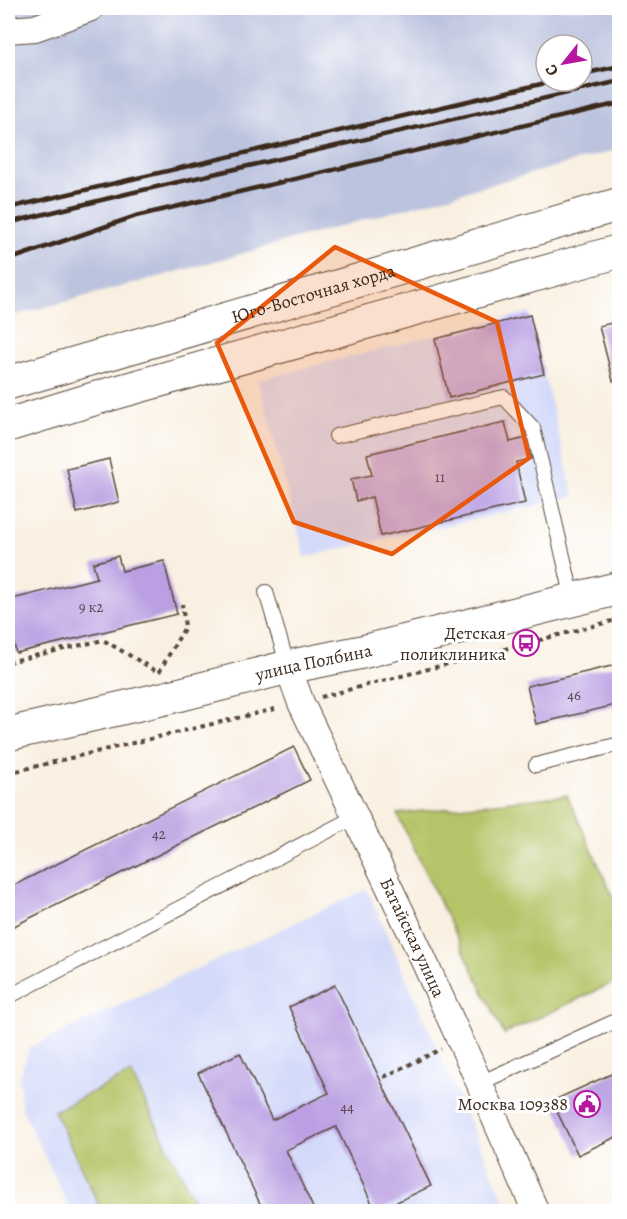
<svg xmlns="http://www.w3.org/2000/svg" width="627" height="1219" viewBox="0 0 627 1219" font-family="Alegreya,serif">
<rect width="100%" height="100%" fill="#fff"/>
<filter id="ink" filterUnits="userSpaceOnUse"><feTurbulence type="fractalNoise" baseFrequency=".0167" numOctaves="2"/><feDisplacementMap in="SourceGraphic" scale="12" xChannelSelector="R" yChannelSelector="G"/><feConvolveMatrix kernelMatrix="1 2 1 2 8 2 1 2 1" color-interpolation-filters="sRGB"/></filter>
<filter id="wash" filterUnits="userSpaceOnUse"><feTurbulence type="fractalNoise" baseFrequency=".008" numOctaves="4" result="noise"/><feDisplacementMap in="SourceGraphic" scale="24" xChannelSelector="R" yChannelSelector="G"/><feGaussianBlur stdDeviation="1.35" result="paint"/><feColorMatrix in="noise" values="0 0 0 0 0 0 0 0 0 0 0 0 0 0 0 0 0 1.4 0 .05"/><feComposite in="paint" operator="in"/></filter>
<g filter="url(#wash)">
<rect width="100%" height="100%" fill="#f9f0e1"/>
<g fill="#d3d9f9">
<path d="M529,312l45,185 -269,60 -47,-177z"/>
<path d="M367,889l142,322h-438l-49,-102 -3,-32 11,-30z"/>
</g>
<path fill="#bcc3de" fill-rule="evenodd" d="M8,8h611v141l-450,125 -161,43zM546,45h36v36h-36z"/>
<g fill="#b5c467" stroke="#787742" stroke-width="1.5">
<path d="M567,795l52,115v70l-115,54 -107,-220z"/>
<path d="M131,1073l68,138h-97l-48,-100z"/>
</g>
<g id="blocks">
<g fill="#ba9fe2">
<path d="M530,315l14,59 -95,24 -14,-59z"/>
<path d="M620,321v59l-7,1 -14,-55z"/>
<path d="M505,422l5,20 16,-4 5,21 -15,3 9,41 -144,33 -9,-39 -16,4 -5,-22 21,-4 -5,-21z"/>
<path d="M109,459l10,43 -42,11 -10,-44z"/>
<path d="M118,556l4,15 42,-10 13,53 -161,39 -8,-36v-17l89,-22 -4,-15z"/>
<path d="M620,664v40l-84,20 -9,-38z"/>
<path d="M294,747l16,33 -302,149v-41z"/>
<path d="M335,985l96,201 -55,26 -40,-85 -50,23 29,62h-51l-66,-139 42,-20 32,67 57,-27 -40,-86z"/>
<path d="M620,1070v65l-42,20 -26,-54z"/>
</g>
</g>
</g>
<g filter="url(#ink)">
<use href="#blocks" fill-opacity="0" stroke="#58483b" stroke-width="1.5"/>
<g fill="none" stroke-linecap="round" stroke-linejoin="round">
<defs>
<g id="lane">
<path d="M336,436l168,-39 29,31 40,171"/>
<path d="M266,592l22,75"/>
<path d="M536,765l84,-21"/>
<path d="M8,997l347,-180"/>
<path d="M480,1083l140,-64"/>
</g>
<g id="street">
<path d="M8,30l27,-2 56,-20"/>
<path id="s1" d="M288,667l13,36 112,234 58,127 65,148"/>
</g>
<g id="secondary">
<path id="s2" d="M8,734l158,-36 122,-31 74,-15 258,-64"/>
</g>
<g id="primary">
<path id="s3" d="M8,383l612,-179"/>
<path d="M8,425l92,-28 520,-146"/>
</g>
</defs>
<use href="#lane" stroke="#58483b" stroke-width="16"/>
<use href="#street" stroke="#58483b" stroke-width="28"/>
<use href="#secondary" stroke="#58483b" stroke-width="35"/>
<use href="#primary" stroke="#58483b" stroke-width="35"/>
<g stroke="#58483b" stroke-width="4" stroke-dasharray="4.5 4.5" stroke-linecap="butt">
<path d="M8,662l95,-22 55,32"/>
<path d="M159,672l26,-45 -3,-23"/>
<path d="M321,697l299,-78"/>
<path d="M8,773l271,-65"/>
<path d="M384,1077l57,-28"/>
</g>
<use href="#lane" stroke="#fff" stroke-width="14"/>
<use href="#street" stroke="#fff" stroke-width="26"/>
<use href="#secondary" stroke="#fff" stroke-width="33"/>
<use href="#primary" stroke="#fff" stroke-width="33"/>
<g stroke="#3b2a1e" stroke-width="4.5">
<path d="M582,74l38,-8"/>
<path d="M8,208l546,-127"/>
<path d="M8,223l122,-30 490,-112"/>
<path d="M8,260l128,-44 484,-113"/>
</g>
</g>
</g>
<path fill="#e8590c" fill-opacity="0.2" stroke="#e8590c" stroke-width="4.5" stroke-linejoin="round" d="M335,247l162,75 32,136 -137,96 -98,-32 -77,-179z"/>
<defs>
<symbol id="bus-ring" viewBox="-11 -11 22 22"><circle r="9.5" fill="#fff" stroke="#b5179e" stroke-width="1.5"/><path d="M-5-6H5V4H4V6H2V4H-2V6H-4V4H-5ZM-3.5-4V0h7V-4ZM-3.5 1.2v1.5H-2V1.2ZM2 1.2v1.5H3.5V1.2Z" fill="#b5179e"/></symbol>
<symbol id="civic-ring" viewBox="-11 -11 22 22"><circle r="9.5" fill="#fff" stroke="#b5179e" stroke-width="1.5"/><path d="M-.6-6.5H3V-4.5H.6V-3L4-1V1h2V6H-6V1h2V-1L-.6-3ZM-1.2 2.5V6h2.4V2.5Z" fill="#b5179e"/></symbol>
</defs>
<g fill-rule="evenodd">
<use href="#bus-ring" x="511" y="628" width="30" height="30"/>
<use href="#civic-ring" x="572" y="1089" width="30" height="30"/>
</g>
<g text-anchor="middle" stroke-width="6" stroke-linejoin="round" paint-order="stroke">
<g font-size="15" fill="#5b474f">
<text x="440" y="482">11</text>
<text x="91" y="612">9 к2</text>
<text x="574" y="700">46</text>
<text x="159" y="839">42</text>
<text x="347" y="1112">44</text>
</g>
<g font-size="18" fill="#3b2a1e" stroke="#fff">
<text dy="6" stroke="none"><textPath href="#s3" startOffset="318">Юго-Восточная хорда</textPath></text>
<text dy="6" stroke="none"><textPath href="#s2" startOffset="314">улица Полбина</textPath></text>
<text dy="6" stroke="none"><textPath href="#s1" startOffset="298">Батайская улица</textPath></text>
</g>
<g font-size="18" fill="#3b2a1e" stroke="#fff" text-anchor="end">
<text x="506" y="639">Детская<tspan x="506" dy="21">поликлиника</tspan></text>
<text x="568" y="1110">Москва 109388</text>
</g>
</g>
<rect width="627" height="1219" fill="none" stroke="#fff" stroke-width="30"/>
<g transform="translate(564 63) rotate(239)"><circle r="28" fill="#ffffff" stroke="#b1aaa5" stroke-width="1.5"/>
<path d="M0-4.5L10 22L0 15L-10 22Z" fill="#b5179e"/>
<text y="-9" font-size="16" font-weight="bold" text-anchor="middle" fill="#3b2a1e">С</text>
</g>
</svg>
